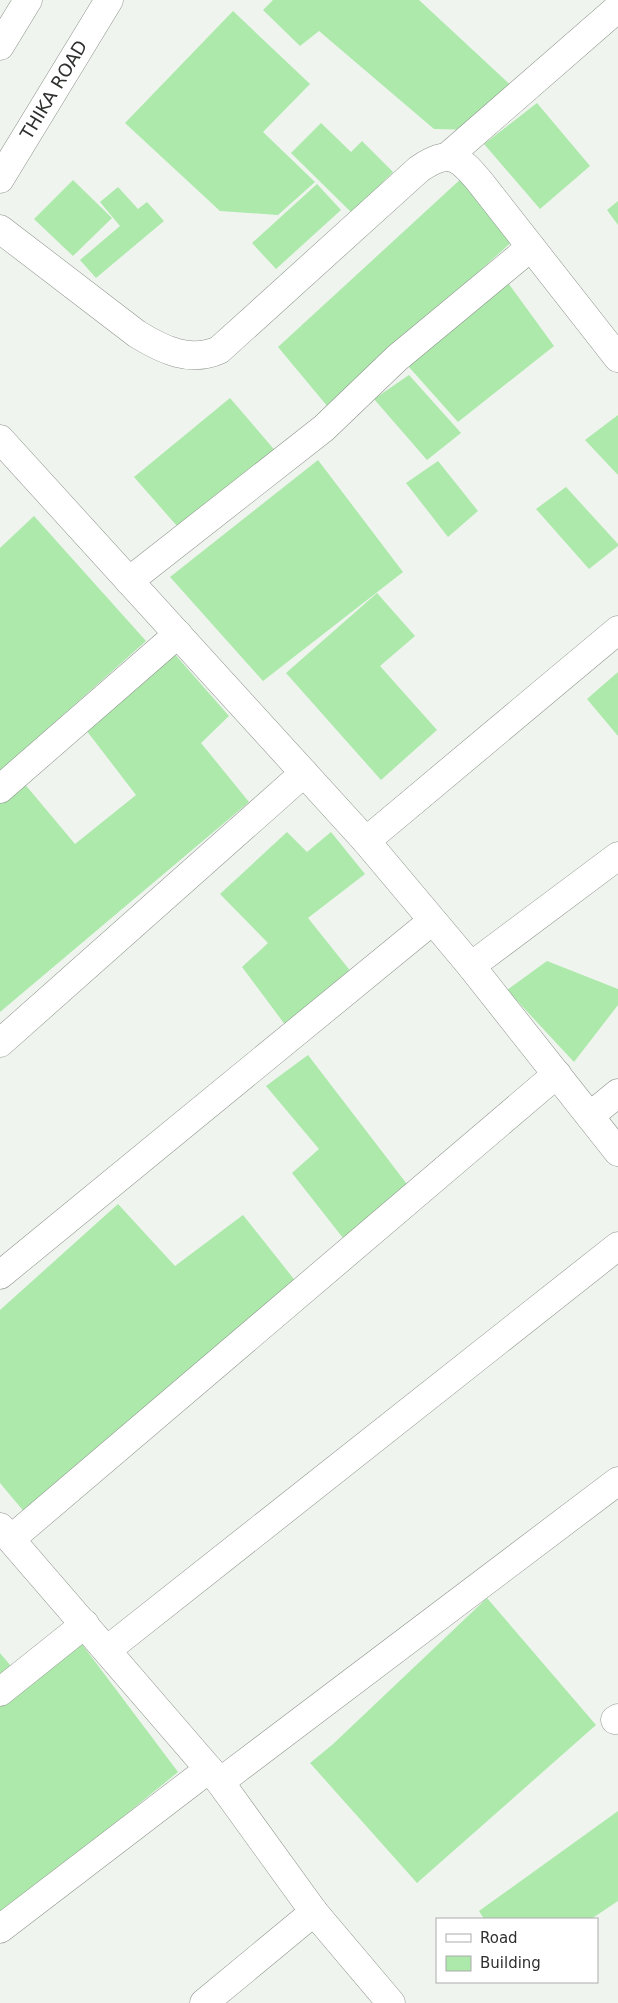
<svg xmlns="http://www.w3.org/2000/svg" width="618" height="2003" viewBox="0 0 618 2003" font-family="'DejaVu Sans',sans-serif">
<rect width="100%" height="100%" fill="#eff5ee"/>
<g fill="#ace9ab">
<path d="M273,0h146l97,90 -38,40 -44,-1 -115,-98 -19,15 -37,-36z"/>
<path d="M233,11l77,73 -47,48 52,50 -37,33 -58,-4 -95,-88z"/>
<path d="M537,103l53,63 -50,43 -56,-65z"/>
<path d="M321,123l30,29 11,-11 31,31 -41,41 -61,-60z"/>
<path d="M463,177l51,63 -186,167 -50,-60z"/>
<path d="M73,180l39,38 -39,38 -39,-37z"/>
<path d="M317,184l24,26 -65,59 -24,-26z"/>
<path d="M118,187l20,22 9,-7 17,19 -68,57 -16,-18 40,-34 -20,-24z"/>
<path d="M618,201v24l-11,-15z"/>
<path d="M503,276l51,70 -96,76 -58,-65z"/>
<path d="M409,375l52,58 -34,27 -53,-61z"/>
<path d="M230,398l48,56 -94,80 -50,-57z"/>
<path d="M618,415v60l-33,-35z"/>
<path d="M318,460l85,112 -140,109 -93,-104z"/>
<path d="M438,461l40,50 -30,26 -42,-54z"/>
<path d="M566,487l52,57v2l-29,23 -53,-60z"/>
<path d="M34,516l112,125 -146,130v-223z"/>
<path d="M377,593l38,43 -35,30 57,64 -56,50 -95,-107z"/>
<path d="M172,651l57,65 -28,27 48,59 -249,210v-211l23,-19 52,62 61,-49 -53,-69z"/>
<path d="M618,672v64l-31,-37z"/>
<path d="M287,832l20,20 24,-20 34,42 -57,44 44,55 -66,53 -44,-59 26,-24 -48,-49z"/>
<path d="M547,961l71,28v16l-44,57 -67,-72z"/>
<path d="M308,1055l105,137 -70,46 -51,-65 27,-24 -53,-63z"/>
<path d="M118,1204l57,62 68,-51 54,68 -271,231 -26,-31v-173z"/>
<path d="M487,1598l109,127 -179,158 -107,-120 22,-18z"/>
<path d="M78,1639l100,133 -178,145v-215z"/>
<path d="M0,1653l16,19 -16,13z"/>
<path d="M618,1811v90l-27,18h-107l-5,-8z"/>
</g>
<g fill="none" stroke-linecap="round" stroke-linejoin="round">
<defs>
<g id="minor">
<path d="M447,157l171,-149"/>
<path d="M0,179l109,-179"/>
<path d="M0,229l137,105c26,16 53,29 82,16l200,-181c31,-21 40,-12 61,13l138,176"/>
<path d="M0,439l366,402 105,125 147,186"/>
<path d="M129,581l195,-153 73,-70 134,-111"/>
<path d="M0,789l178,-155"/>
<path d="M366,841l252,-211"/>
<path d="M471,966l147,-110"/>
<path d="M0,1043l304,-270"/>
<path d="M590,1116l28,-23"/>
<path d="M0,1275l432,-354"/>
<path d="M0,1527l220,255 94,130 77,91"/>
<path d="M11,1539l546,-465"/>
<path d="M107,1650l511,-404"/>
<path d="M0,1692l85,-68"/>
<path d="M615,1720l3,-2"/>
<path d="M220,1782l398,-301"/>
<path d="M0,1929l209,-160"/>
<path d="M204,2003l110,-91"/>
</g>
<path id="highway" d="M0,46l28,-46"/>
</defs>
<use href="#minor" stroke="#8d938c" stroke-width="29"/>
<use href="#highway" stroke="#8d938c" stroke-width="29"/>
<use href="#minor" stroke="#fff" stroke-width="28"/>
<use href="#highway" stroke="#fff" stroke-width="28"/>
</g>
<g text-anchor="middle" stroke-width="4" stroke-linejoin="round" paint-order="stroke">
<g font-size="18" fill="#2e302e" stroke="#fff">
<text transform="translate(54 90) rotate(-59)" y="6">THIKA ROAD</text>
</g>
</g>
<rect x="436" y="1918" width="162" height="65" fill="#ffffff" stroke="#abacab"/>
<rect x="446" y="1934" width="25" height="8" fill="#ffffff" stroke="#abacab"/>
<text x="480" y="1943" font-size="15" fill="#2e302e">Road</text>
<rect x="446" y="1956" width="25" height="15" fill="#ace9ab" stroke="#abacab"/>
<text x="480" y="1968" font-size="15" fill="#2e302e">Building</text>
</svg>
